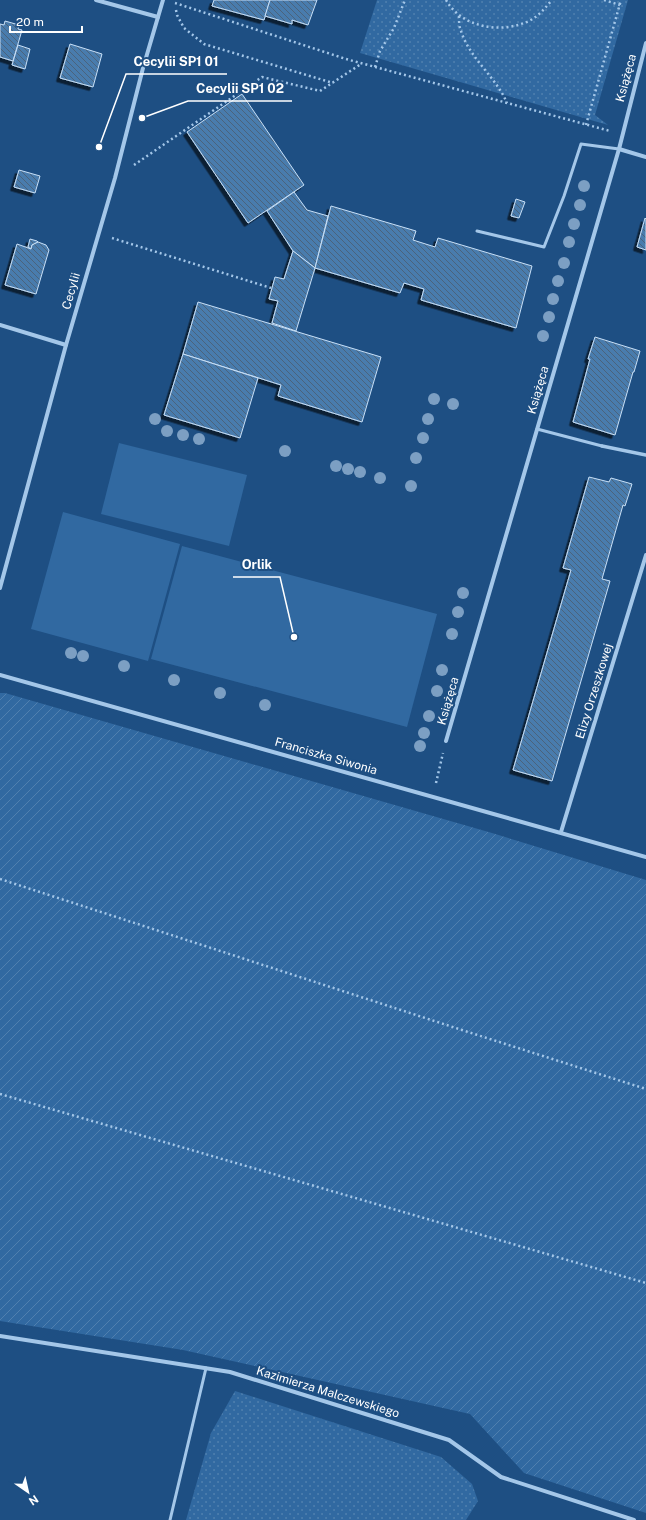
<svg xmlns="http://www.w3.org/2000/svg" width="646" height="1520" viewBox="0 0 646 1520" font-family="'Public Sans',sans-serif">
<defs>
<pattern id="grass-dots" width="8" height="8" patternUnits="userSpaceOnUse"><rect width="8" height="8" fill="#3169a1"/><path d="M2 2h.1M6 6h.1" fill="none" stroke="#5080af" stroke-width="1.8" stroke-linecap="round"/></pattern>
<pattern id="garden-furrows" width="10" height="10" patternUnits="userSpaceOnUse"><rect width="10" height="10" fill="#3169a1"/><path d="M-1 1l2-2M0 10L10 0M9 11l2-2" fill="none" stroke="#5080af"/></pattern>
<pattern id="building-back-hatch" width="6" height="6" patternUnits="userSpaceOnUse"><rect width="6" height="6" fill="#4a7bad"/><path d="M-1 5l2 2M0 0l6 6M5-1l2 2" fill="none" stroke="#4b647c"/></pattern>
<filter id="shadow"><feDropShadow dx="-3.5" dy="3.5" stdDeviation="0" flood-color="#0009"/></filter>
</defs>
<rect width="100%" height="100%" fill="#1e4f83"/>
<g fill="url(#grass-dots)">
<path d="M377,0h251l-33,115 13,10 -248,-72z"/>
<path d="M235,1391l206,66 31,27 6,17 -12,19h-280l25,-87z"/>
</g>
<g fill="#3169a1">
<path d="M119,443l128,32 -18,71 -128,-32z"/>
<path d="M63,512l117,32 -32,117 -117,-32z"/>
<path d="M182,546l255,68 -30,113 -256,-68z"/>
</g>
<path fill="url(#garden-furrows)" d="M0,693h5l487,140 154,47v633l-122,-40 -54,-59 -287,-64 -183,-29z"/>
<g fill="url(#building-back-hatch)" stroke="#c8e0f7" filter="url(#shadow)">
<path d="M214,0h56l-6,20 -52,-14z"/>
<path d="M270,0h47l-9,25 -16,-5v4l-27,-8z"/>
<path d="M5,21l14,4 -1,4 4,1 -9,31 -13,-4v-33l4,1z"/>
<path d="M70,44l32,10 -9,33 -33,-9z"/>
<path d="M18,45l12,4 -5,20 -13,-4z"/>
<path d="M242,94l62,91 -56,38 -61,-91z"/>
<path d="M19,170l21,6 -5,17 -21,-6z"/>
<path d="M294,192l13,18 21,6 -13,52 -22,-17 -26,-40z"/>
<path d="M516,199l9,3 -6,16 -8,-2z"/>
<path d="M331,206l85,25 -3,9 22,7 3,-9 94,28 -16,62 -95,-28 3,-11 -20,-6 -4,10 -85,-25z"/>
<path d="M645,218l1,1v31l-9,-3z"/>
<path d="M30,239l7,2 1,1 -6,3 -1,4 -3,-2z"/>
<path d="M38,242l8,3 3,5 -13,44 -31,-9 12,-41 14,5 1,-4z"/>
<path d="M293,251l22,17 -19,63 -24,-8 6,-22 -9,-2 6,-22 9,2z"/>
<path d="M198,302l183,55 -19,65 -84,-26 3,-11 -98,-31z"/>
<path d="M595,337l45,14 -6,21h-1l-18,63 -42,-13 17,-63h-2z"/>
<path d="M183,354l75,24 -18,60 -76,-23z"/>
<path d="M589,477l20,5 2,-4 21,6 -7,22 -2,-1 -21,74 8,2 -58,200 -39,-11 58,-200 -8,-2z"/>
</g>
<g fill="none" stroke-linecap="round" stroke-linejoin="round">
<g stroke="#a4c7e9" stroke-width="2.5" stroke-dasharray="2 3" stroke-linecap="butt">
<path d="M446,0c16,28 55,34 83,21 10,-5 16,-13 23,-21"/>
<path d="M604,0l16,5"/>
<path d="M175,3l171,56 264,72"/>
<path d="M176,10l1,5 7,13 20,16 129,39"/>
<path d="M459,16c0,5 0,11 2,15 9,28 35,46 46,72"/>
<path d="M375,67l5,-16 14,-23 11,-28"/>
<path d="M586,125l35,-125"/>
<path d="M134,165l128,-88 58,14 41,-27"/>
<path d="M112,238l159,50"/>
<path d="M436,783l7,-30"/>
<path d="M0,879l465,152 181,58"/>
<path d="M0,1094l646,189"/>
</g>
<g stroke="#a4c7e9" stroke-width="3">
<path d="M477,231l67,16 20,-51 17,-52 38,5"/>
<path d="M537,429l65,17"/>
<path d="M170,1520l36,-152"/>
</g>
<path stroke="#a4c7e9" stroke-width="3.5" d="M602,446l44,9"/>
<g stroke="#a4c7e9" stroke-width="4">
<path d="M96,0l62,17"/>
<path d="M619,149l27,8"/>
<path d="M0,325l66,20"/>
<path d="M0,588l66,-243 49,-167 28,-110 20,-68"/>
<path d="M0,675l646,182"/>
<path d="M446,741l173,-592 27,-106"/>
<path d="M561,832l85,-277"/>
<path d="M0,1336l230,36 219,68 52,37 133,43"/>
</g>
</g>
<g fill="#7c9fc3">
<circle cx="584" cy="186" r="6"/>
<circle cx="580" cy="205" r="6"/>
<circle cx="574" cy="224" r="6"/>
<circle cx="569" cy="242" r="6"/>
<circle cx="564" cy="263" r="6"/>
<circle cx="558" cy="281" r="6"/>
<circle cx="553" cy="299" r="6"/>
<circle cx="549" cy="317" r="6"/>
<circle cx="543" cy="336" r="6"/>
<circle cx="434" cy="399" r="6"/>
<circle cx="453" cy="404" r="6"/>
<circle cx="155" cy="419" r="6"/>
<circle cx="428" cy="419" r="6"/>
<circle cx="167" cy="431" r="6"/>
<circle cx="183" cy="435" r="6"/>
<circle cx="423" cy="438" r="6"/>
<circle cx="199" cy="439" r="6"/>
<circle cx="285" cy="451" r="6"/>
<circle cx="416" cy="458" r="6"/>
<circle cx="336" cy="466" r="6"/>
<circle cx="348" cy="469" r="6"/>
<circle cx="360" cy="472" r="6"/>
<circle cx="380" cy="478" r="6"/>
<circle cx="411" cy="486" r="6"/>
<circle cx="463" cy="593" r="6"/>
<circle cx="458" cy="612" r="6"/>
<circle cx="452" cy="634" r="6"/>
<circle cx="71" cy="653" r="6"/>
<circle cx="83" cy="656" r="6"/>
<circle cx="124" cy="666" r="6"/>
<circle cx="442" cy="670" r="6"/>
<circle cx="174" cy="680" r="6"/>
<circle cx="437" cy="691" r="6"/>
<circle cx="220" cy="693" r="6"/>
<circle cx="265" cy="705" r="6"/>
<circle cx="429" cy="716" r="6"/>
<circle cx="424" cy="733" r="6"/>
<circle cx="420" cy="746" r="6"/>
</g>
<g text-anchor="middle" stroke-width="4" stroke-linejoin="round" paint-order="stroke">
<g font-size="12" fill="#fff" stroke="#1e4f83">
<text transform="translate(626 78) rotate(-75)" y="4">Książęca</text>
<text transform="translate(71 291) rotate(-74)" y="4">Cecylii</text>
<text transform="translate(538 390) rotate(-74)" y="4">Książęca</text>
<text transform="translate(594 691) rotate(-73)" y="4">Elizy Orzeszkowej</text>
<text transform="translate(448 701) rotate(-74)" y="4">Książęca</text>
<text transform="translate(326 756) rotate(16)" y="4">Franciszka Siwonia</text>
<text transform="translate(328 1392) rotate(17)" y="4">Kazimierza Malczewskiego</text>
</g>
</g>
<path fill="none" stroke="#fff" stroke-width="1.5" d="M99 147L126 74H227M142 118L188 101H292M294 637L280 577H233"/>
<g fill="#fff" stroke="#1e4f83" stroke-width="1.5">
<circle cx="99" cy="147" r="4"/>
<circle cx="142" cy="118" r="4"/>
<circle cx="294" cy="637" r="4"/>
</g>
<g font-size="13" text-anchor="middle" font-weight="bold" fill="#fff" stroke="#1e4f83" stroke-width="4" stroke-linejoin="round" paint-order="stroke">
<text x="176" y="66">Cecylii SP1 01</text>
<text x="240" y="93">Cecylii SP1 02</text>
<text x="257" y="569">Orlik</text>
</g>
<g transform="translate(28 1492) rotate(146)" stroke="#1e4f83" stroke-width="3" paint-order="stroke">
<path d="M0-3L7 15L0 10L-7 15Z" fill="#ffffff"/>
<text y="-6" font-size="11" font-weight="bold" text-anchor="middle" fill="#ffffff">N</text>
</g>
<path d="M10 26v6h72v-6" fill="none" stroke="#ffffff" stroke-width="2"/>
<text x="16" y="26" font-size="12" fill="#ffffff" stroke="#1e4f83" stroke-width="3" paint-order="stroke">20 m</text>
</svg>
